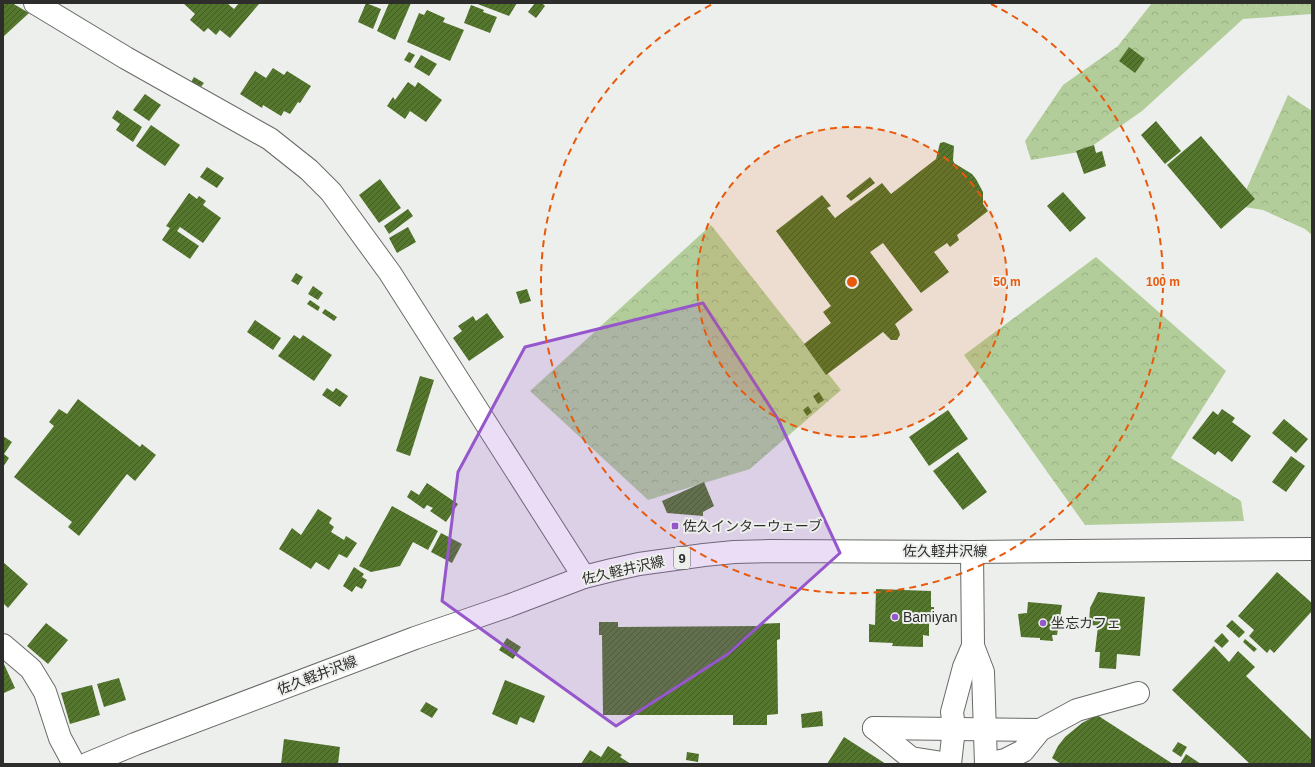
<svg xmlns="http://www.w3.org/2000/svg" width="1315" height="767" viewBox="0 0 1315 767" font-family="Helvetica,'Noto Sans JP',sans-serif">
<defs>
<pattern id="forest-crowns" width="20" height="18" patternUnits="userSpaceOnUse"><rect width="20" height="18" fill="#b2cd99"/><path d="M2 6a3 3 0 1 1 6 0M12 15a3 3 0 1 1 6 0" fill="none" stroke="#99b084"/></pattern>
<pattern id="building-hatch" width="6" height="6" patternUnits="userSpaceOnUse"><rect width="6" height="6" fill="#54762d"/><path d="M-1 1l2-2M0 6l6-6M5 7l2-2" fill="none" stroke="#425c25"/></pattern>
</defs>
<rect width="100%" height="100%" fill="#edefec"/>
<g fill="url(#forest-crowns)">
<path d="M1152,3h160v11l-69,5 -101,92 -57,40 -54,9 -6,-19 38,-56 55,-39z"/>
<path d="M1288,95l24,16v124l-7,-6 -42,-19 -24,-4z"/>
<path d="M711,225l130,165 -91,79 -102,31 -118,-109z"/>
<path d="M1096,257l130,114 -55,87 70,43 3,20 -159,4 -121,-170z"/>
</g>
<g fill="url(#building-hatch)">
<path d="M3,3h9l17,10 -26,24z"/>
<path d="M183,3h44l7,6 5,-6h18l2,1 -29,34 -10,-8 -4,5 -8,-7 -4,4 -14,-12 5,-6z"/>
<path d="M366,3l15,6 -8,20 -15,-7z"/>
<path d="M389,3h22l-16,37 -18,-9z"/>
<path d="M475,3h42l-8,13z"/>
<path d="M535,3h7l3,3 -9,12 -8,-6z"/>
<path d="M471,5l13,5 -1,2 14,5 -7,16 -26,-10z"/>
<path d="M427,10l18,8 -2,4 21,8 -14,31 -43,-19 12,-29 5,2z"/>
<path d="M1129,47l16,12 -10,14 -16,-12z"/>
<path d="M409,52l6,3 -5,8 -6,-3z"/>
<path d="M421,55l16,9 -8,12 -15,-9z"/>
<path d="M273,68l11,7 3,-4 24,15 -11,17 -2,-1 -8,12 -6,-3 -3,5 -18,-11 -1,3 -22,-14 15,-23 11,7z"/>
<path d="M194,77l10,6 -4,5 -9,-6z"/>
<path d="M408,82l7,5 3,-5 24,18 -16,22 -16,-11 -5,8 -18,-13 6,-9 2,3z"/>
<path d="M145,94l16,11 -12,16 -16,-11z"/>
<path d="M117,110l25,17 -9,15 -17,-12 4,-6 -8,-6z"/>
<path d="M1156,121l25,30 -16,13 -24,-29z"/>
<path d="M151,125l29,20 -15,21 -29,-20z"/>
<path d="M1201,136l54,63 -34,30 -54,-64z"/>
<path d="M944,142l10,4 -1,14 1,3 18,11 4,5 7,13v12l5,7 -31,24 2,5 -9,7 -3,-4 -13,9 15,20 -28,21 -38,-50 -13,9 43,58 -18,14 4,7 1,4 -3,5h-6l-8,-8 -57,43 -22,-31 27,-21 -8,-11 8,-6 -55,-75 46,-36 9,11 -4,2 8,10 47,-35 9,11 45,-35 4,-16z"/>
<path d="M1094,145l2,8 6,-2 4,15 -22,8 -8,-23z"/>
<path d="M207,167l17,11 -7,10 -17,-11z"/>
<path d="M870,177l5,6 -24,18 -5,-5z"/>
<path d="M380,179l21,29 -22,15 -20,-28z"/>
<path d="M1063,192l23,26 -16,14 -23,-26z"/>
<path d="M189,193l8,6 2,-3 7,5 -3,4 18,13 -18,25 -23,-16 -3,4 22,15 -9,13 -28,-19 8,-12 -4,-2z"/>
<path d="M408,209l5,7 -24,18 -5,-8z"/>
<path d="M408,227l8,15 -19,11 -8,-15z"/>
<path d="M296,273l7,4 -5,8 -7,-4z"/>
<path d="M313,286l10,7 -5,7 -10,-6z"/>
<path d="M527,289l4,12 -11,3 -4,-12z"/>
<path d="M310,300l10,7 -2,4 -11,-7z"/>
<path d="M325,309l12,8 -3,4 -12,-8z"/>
<path d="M487,313l17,24 -35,24 -16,-23 9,-7 -4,-5 15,-10 3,5z"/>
<path d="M255,320l26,18 -8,12 -26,-18z"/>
<path d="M294,335l6,4 3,-4 29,20 -18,26 -36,-25z"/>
<path d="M420,376l14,4 -24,76 -14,-5z"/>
<path d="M327,388l6,4 3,-4 12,8 -8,11 -18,-12z"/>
<path d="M819,392l5,8 -6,4 -5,-8z"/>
<path d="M78,399l62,48 2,-3 14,11 -21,26 -8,-7 -48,62 -11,-9 4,-5 -58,-45 40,-51 -5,-4 10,-13 8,5z"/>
<path d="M808,406l4,6 -5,4 -4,-6z"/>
<path d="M1222,409l13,9 -3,4 19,14 -19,26 -14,-11 -3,4 -23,-17 21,-27 5,4z"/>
<path d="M948,410l20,29 -39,27 -20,-29z"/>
<path d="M1284,419l24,20 -12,14 -24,-20z"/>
<path d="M3,436l9,6 -8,12 5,4 -6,9z"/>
<path d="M958,452l29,40 -24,18 -30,-39z"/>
<path d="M1291,456l14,10 -19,26 -14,-10z"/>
<path d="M704,482l10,24 -11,6v4l-36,-3 -5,-12z"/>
<path d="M427,483l31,21 -12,18 -16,-11 3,-3 -6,-3 -3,4 -17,-12 4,-7 8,5z"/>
<path d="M392,506l46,25 -10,19 -15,-8 -13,24 -29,6 -12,-6z"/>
<path d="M318,509l14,9 -3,5 5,4 -3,5 13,8 2,-4 11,7 -10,15 -8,-4 -10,16 -13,-8 -5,7 -32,-20 13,-21 9,7z"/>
<path d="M441,533l21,11 -10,19 -21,-11z"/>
<path d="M3,562l25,22 -20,24 -5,-5z"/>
<path d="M354,567l10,7 -2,3 5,3 -5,9 -6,-3 -4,6 -9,-6z"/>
<path d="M1277,572l35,31v8l-38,42 -4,-4 -3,4 -18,-17 5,-6 -16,-14z"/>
<path d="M876,589l55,2v16h3v16l-5,-1v14l-6,-1v12l-31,-1 1,-3 -24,-1v-18l6,1z"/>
<path d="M1098,592l47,5 -5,59 -23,-2 -1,15 -17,-1 1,-16h-5l3,-26 -6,-1 -3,-2 1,-15z"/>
<path d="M1028,602l34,3 -5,30h-5l1,6 -13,-1v-2l-19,-1 -3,-23 9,-1z"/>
<path d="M1232,620l13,12 -6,6 -13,-12z"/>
<path d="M599,622h19v5l141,-1v-2l21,-1v16l-3,1 1,74 -11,1v10h-34v-10h-130l-1,-80h-3z"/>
<path d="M46,623l22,17 -20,24 -21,-18z"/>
<path d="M1222,633l7,8 -7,7 -8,-7z"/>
<path d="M507,638l14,9 -8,12 -14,-9z"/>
<path d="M1245,639l12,10 -3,3 -11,-10z"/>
<path d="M1214,646l15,16 9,-11 17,16 -9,9 66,64v24h-62l-78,-74z"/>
<path d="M3,662l12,26 -11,5 -1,-2z"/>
<path d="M119,678l7,22 -22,7 -7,-23z"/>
<path d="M505,680l40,16 -11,27 -14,-6 -3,8 -25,-11z"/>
<path d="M92,685l8,30 -30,9 -9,-31z"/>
<path d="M426,702l12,7 -6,9 -12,-7z"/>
<path d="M822,711l1,15 -21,2 -1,-14z"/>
<path d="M1097,715l76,49h-112l-9,-6 6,-12 7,-9 17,-14z"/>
<path d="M844,737l42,27h-59z"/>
<path d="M284,739l56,8 -2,17h-57z"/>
<path d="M1178,742l9,5 -6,10 -9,-6z"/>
<path d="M608,746l14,9 -2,2 11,7h-50l9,-14 11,7z"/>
<path d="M687,752l12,2 -1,8 -12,-2z"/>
<path d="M1186,754l15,10h-21z"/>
</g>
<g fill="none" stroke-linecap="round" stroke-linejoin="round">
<defs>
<g id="minor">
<path d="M35,3l91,55 144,81 39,31 22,22 59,81 194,304"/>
<path d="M972,552l1,94 10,26 3,92"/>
<path d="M3,645l28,24 14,23 15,46 14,26"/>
<path d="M874,728l166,2"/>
<path d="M874,728l37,30 38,6"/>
<path d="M950,764l4,-36 -2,-16 12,-45 9,-21"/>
<path d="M987,764l18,-4 18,-9 17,-21 37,-20 61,-17"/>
</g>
<path id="major" d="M87,764l48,-20 280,-106 93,-32 76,-29 28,-7 27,-6 65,-9 30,-3 36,-1 202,1 340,-3"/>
</defs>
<use href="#minor" stroke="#696b68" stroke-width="24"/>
<use href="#major" stroke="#696b68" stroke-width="24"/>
<use href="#minor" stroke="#fff" stroke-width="22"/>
<use href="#major" stroke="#fff" stroke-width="22"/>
</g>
<path fill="#9656cc" fill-opacity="0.2" stroke="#9656cc" stroke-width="3" stroke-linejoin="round" d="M703,303l75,116 62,134 -112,101 -112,72 -174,-125 16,-129 67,-125z"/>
<circle cx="852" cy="282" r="155" fill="#e8590c" fill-opacity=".12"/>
<g fill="none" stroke="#e8590c" stroke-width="2" stroke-dasharray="7 5">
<circle cx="852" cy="282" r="155"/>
<path d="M991 4A311 311 0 1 1 713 4"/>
</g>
<g fill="#9656cc" stroke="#edefec" stroke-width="1.5">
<rect x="671" y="522" width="8" height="8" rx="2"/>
<circle cx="895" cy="617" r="4"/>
<circle cx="1043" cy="623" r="4"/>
</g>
<g text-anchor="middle" stroke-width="4" stroke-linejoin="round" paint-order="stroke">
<rect fill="#edefec" stroke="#676766" stroke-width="1" x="674" y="547" width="16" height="22" rx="3"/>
<g font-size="13" font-weight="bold" fill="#2d2d2c">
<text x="682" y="563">9</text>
</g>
<g font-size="14" fill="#2d2d2c" stroke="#edefec" text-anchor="start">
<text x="683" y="531">佐久インターウェーブ</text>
<text x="903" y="622">Bamiyan</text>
<text x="1051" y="628">坐忘カフェ</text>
</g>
<g font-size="14" fill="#2d2d2c" stroke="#edefec">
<text x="945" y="556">佐久軽井沢線</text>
<text transform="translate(623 570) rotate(-13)" y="5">佐久軽井沢線</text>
<text transform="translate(317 675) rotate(-21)" y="5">佐久軽井沢線</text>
</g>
</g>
<circle cx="852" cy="282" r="6" fill="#e8590c" stroke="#edefec" stroke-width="2"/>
<g font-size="12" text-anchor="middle" font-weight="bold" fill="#e8590c" stroke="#edefec" stroke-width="4" stroke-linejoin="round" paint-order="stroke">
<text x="1007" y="286">50 m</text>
<text x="1163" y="286">100 m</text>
</g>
<rect width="1315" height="767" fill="none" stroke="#2d2d2c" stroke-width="8"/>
</svg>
